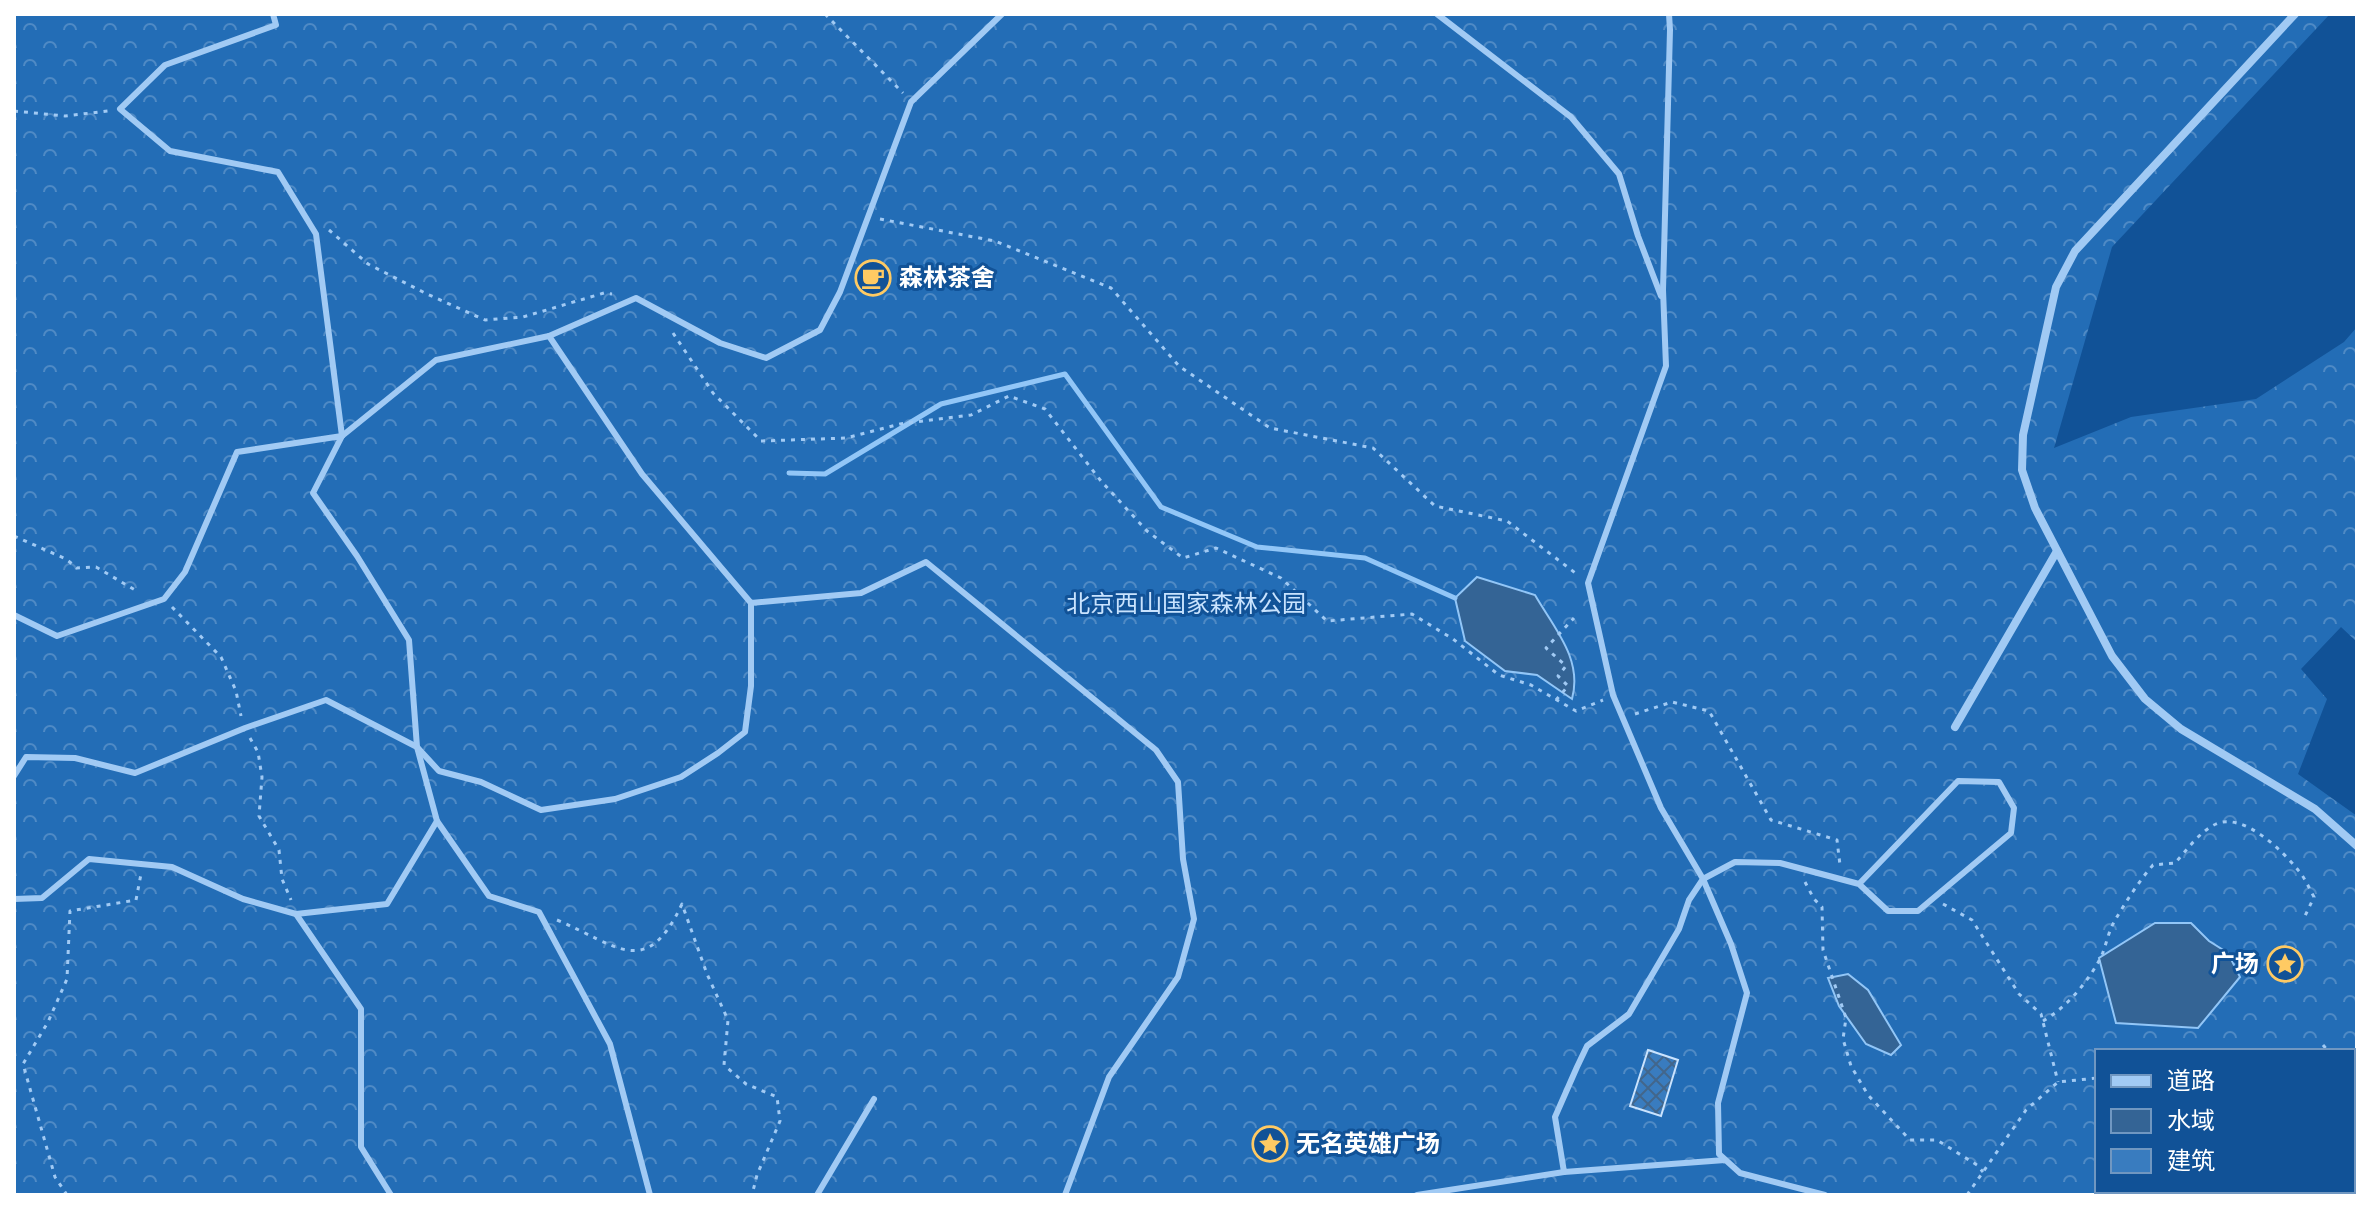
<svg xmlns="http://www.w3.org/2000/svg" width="2371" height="1209" viewBox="0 0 2371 1209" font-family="Ubuntu,'Noto Sans SC',sans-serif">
<defs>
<pattern id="forest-crowns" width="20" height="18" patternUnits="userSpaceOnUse" patternTransform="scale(2)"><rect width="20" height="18" fill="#236db6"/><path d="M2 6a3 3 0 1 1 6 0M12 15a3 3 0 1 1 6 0" fill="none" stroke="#4f8ac5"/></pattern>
<pattern id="building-cross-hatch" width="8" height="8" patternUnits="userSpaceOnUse" patternTransform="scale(2)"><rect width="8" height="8" fill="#397cbf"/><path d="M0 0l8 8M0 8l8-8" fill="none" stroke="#42668b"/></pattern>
</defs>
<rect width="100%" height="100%" fill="#115297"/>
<path fill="url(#forest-crowns)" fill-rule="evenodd" d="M14,14h2316l-218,233 -58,201 77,-31 125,-18 88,-57 13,-15v315l-16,-15 -40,42 26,30 -29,75 59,42v379h-2343zM2097,1051h256v140h-256z"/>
<g fill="#346495" stroke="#92c6f7" stroke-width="2">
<path d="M1477,577l58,18c19,33 48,64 37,104l-35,-24 -32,-4 -40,-30 -10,-43z"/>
<path d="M2155,923h36l18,18 19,12 12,24 -42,51 -82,-5 -17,-65z"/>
<path d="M1848,974l20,16 33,55 -10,10 -25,-11 -27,-38 -11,-28z"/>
</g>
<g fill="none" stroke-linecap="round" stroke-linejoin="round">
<path stroke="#92c6f7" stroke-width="5" d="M789,473l36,1 116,-70 124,-30 96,133 96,40 108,11 90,40"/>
</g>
<path fill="url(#building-cross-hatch)" stroke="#c9e3fe" stroke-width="2" d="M1648,1050l30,10 -17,56 -31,-10z"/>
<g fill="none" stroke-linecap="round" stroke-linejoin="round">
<g stroke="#a1caf4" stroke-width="3" stroke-dasharray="4 6" stroke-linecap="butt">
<path d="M825,14l78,79"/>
<path d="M14,111l51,5 43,-5"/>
<path d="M880,219l115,22 116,47 68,78 91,62 103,20 62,58 72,15 71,54"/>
<path d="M329,230l39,34 59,30 58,26 38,-3 81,-24 8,1"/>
<path d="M673,333l40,60 48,48 85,-3 54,-14 71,-9 38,-19 36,13 56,72 46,50 36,27 33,-10 65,30 46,43 85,-7 41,25 46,36 32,10 45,26 27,-11"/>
<path d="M14,536l52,23 11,9 19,-1 39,23 2,4"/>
<path d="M172,607l49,50 15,34 5,25"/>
<path d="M1556,700l12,-14 -10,-10 8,-10 -20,-18 28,-30"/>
<path d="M1635,714l37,-12 37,9 62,109 66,20 3,25"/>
<path d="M250,738l8,14 4,25 -3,39 20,34 3,29 9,21"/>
<path d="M1805,882l9,17 8,8 1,43 23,68 -3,21 8,27 17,29 42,45h27l40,25 6,7"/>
<path d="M1943,904l29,16 47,74 22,20 17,68"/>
<path d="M557,920c60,25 89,61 125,-16l25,70 21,46 -4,45 22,19 31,13 3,24 -23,54 -5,20"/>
<path d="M2043,1021c24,-14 45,-39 58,-64 5,-11 7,-24 13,-35 11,-19 25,-41 39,-57l22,-2c11,-12 25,-32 41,-39 27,-12 66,26 82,46 7,8 11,18 16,27l-10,21"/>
<path d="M2323,1045l5,6"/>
<path d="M2353,1081l4,5"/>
<path d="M2231,1191v4"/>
<path d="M67,1195l-12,-18 -32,-113 25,-42 19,-43 3,-68 66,-11 5,-26"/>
<path d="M1967,1195l59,-85 32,-28 39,-4"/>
</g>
<g stroke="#a1caf4" stroke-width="6">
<path d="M273,14l3,11 -111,40 -45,44 50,42 108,21 38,62 26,202"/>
<path d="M1437,14l134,103 48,57 19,62 23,60"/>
<path d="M1669,14l1,16 -7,260 3,76 -78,217 25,112 48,113 42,71 -14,21 -10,29 -50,85 -42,32 -10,21 -22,50 9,55 161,-12"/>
<path d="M549,336l87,-38 84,45 46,15 54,-28 20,-38 71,-190 91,-88"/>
<path d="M342,436l94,-76 113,-24 93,138 109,129"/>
<path d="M14,615l43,21 107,-37 21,-27 52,-120 105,-16 -29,57 44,63 52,84 8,107 20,74 52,75 50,16 71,132 40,151"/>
<path d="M14,776l12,-19 49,1 60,15 110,-45 81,-28 91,47 22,24 42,11 60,28 74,-11 66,-22 37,-24 27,-21 6,-46v-83l110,-10 65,-31 230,188 22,32 5,77 11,60 -16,58 -69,100 -44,118"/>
<path d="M14,899l28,-1 47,-39 83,8 71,32 53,15"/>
<path d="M391,1195l-30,-48v-138l-65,-95 91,-10 50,-83"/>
<path d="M817,1195l57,-96"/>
<path d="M1417,1195l147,-23"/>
<path d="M1825,1195l-85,-22 -21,-19 -1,-51 29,-110 -16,-49 -28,-65 32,-17 45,1 79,21 29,27h30l93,-78 3,-25 -15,-26 -41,-1 -99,103"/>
<path d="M2345,1195l5,-4"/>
</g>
<g stroke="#a1caf4" stroke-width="8">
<path d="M2295,14l-220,237 -19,36 -33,148 -1,35 13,38 77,148 33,43 36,30 134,80 42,37"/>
<path d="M1955,727l102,-176"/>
</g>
</g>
<defs>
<symbol id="cafe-ring" viewBox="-11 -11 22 22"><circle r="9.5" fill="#115297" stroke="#ffca63" stroke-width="1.5"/><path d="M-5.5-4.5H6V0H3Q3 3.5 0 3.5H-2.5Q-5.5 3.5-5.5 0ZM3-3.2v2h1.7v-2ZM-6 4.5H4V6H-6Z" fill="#ffca63"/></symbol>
<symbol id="sight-ring" viewBox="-11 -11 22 22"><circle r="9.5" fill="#115297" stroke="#ffca63" stroke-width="1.5"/><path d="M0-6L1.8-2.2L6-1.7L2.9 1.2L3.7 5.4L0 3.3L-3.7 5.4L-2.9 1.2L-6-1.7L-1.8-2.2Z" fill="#ffca63"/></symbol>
</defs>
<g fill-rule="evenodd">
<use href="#cafe-ring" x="853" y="258" width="40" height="40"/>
<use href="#sight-ring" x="2265" y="944" width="40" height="40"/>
<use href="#sight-ring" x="1250" y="1124" width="40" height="40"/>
</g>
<g text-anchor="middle" stroke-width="6" stroke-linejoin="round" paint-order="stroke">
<g font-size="24" font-weight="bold" fill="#fff" stroke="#115297" text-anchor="start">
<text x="899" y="286">森林茶舍</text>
<text x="2259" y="972" text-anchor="end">广场</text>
<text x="1296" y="1152">无名英雄广场</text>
</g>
<g font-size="24" fill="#c9e3fe" stroke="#115297">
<text x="1186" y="612">北京西山国家森林公园</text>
</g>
</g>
<rect width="2371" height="1209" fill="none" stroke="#ffffff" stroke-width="32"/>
<rect x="2095" y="1049" width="260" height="144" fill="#115297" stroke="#7097c1" stroke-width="2"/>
<rect x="2111" y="1075" width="40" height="12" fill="#a1caf4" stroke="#7097c1" stroke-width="2"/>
<text x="2167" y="1089" font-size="24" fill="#ffffff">道路</text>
<rect x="2111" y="1109" width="40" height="24" fill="#346495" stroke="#7097c1" stroke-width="2"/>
<text x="2167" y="1129" font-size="24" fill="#ffffff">水域</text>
<rect x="2111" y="1149" width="40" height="24" fill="#397cbf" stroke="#7097c1" stroke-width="2"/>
<text x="2167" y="1169" font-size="24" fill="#ffffff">建筑</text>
</svg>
